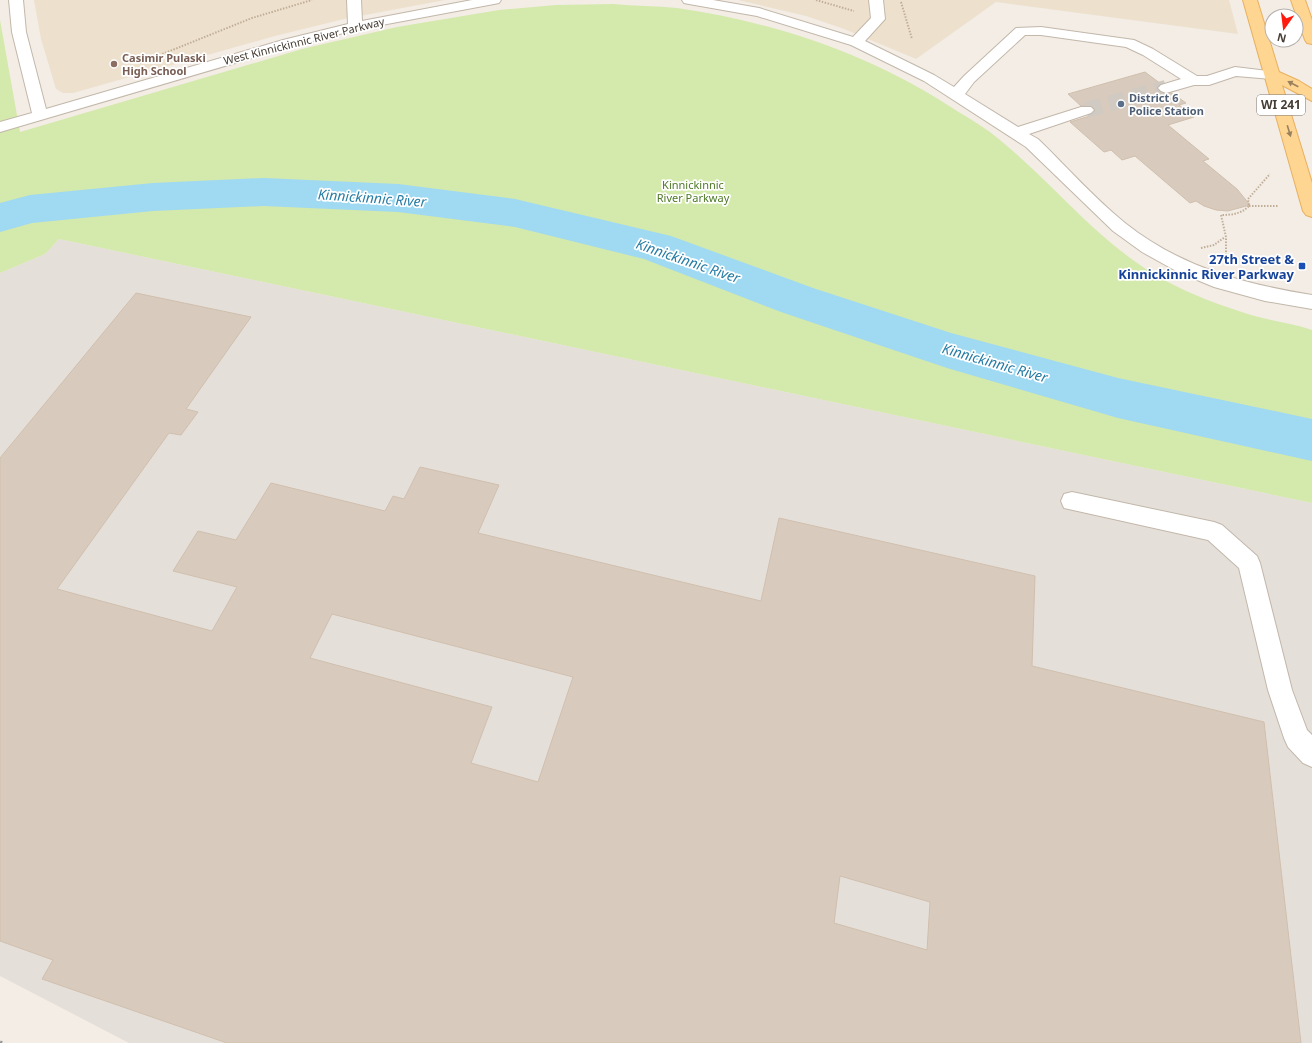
<svg xmlns="http://www.w3.org/2000/svg" width="1312" height="1043" viewBox="0 0 1312 1043" font-family="'Noto Sans',sans-serif">
<rect width="100%" height="100%" fill="#f3ede5"/>
<path fill="#e5dfda" d="M59,239l1253,264v540h-1183l-129,-67v-703l45,-19z"/>
<g fill="#ede1ce">
<path d="M34,0h411l-101,19 -69,17 -202,57h-10l-7,-4 -15,-50z"/>
<path d="M738,0h491l9,34 -242,-32 -80,57 -72,-30 -38,-13z"/>
</g>
<path fill="#d4e9ac" d="M613,4c21,2 43,2 64,4 99,14 197,48 280,103 15,9 30,18 43,29 56,46 101,106 166,141 26,14 56,25 85,34 20,6 41,8 61,15v173l-1253,-264 -14,15 -45,19v-253l20,112 282,-83 95,-22 102,-17 57,-5z"/>
<g fill="none" stroke-linecap="round" stroke-linejoin="round">
<path fill="#9fd9f2" fill-rule="evenodd" d="M264,178l134,6 117,15 156,37 142,52 138,45 167,45 194,41v42l-194,-43 -171,-50 -166,-56 -137,-53 -129,-32 -117,-15 -134,-6 -111,5 -121,12 -32,9v-29l30,-8 123,-12z"/>
</g>
<g fill="#d8cbbd" stroke="#d0bfad" fill-rule="evenodd">
<path d="M1145,72l16,12 -5,4 4,4 5,2 7,-1 14,10 -7,2 15,12 -26,8 41,34 -6,2 34,28 13,16 -22,6 -12,-1 -12,-4 -8,-5 -6,2 -55,-47 -13,4 -11,-10 -7,2 -34,-30 23,-7 3,-5 -5,-4h-10l-13,-12z"/>
<path d="M136,293l115,24 -65,92 12,3 -17,23 -12,-2 -112,156 155,42 25,-44 -64,-16 25,-40 38,9 35,-57 114,28 8,-15 11,3 16,-32 79,18 -21,48 283,68 18,-83 256,58 -3,90 232,56 37,321h-1074l-185,-64 11,-19 -53,-19v-483zM332,614l241,63 -35,105 -67,-19 21,-56 -182,-49zM840,876l90,26 -3,48 -93,-27z"/>
</g>
<g fill="none" stroke-linecap="round" stroke-linejoin="round">
<path stroke="#d0cac2" stroke-width="16" stroke-dasharray="16 8" stroke-linecap="butt" d="M1086,110l80,-22"/>
<defs>
<g id="minor">
<path d="M9,0h14l3,32 20,77 237,-69 65,-16 -1,-24h14l1,21 110,-21h29l-2,3 -5,1 -139,26 -62,16 -293,86v-10l32,-9 -20,-81z"/>
<path d="M682,0h31l46,8 94,29 18,-19 -2,-18h14l2,19 -20,22 69,34 20,12 10,-11 52,-48 25,-1 93,13 19,9 44,27h10l28,-9 42,5 2,3 -2,3 -5,1 -36,-3 -27,9h-15l-28,8 -5,-2 -3,-3 3,-3 20,-6 -38,-24 -17,-8 -85,-12h-16l-51,47 -9,12 53,33 63,-20h10l3,3 -3,3 -62,21 9,5c29,28 56,59 87,84 55,44 119,61 187,72v14l-47,-8 -51,-14 -36,-15 -36,-20 -29,-21 -87,-84 -102,-66 -73,-36 -94,-29 -68,-12 -5,-1z"/>
<path d="M1072,492l142,30 8,3 35,31 3,7 32,127 15,40 5,5v32l-9,-4 -15,-16 -4,-9 -16,-48 -29,-122 -31,-28 -144,-32 -3,-7 3,-7z"/>
</g>
<g id="major">
<path d="M1243,0h14l22,72 20,9 13,8v12l-30,-16 30,98v34l-6,-2 -3,-4z"/>
<path d="M1291,0h14l7,20v24l-5,-1 -2,-3z"/>
</g>
</defs>
<use href="#minor" stroke="#c2b7aa" stroke-width="2"/>
<use href="#major" stroke="#e7b05f" stroke-width="2"/>
<g stroke="#c1ae98" stroke-width="2" stroke-dasharray="1.5 1.5" stroke-linecap="butt">
<path d="M816,0l38,11"/>
<path d="M901,2l11,37"/>
<path d="M140,63l112,-45 60,-18"/>
<path d="M1249,206h30"/>
<path d="M1201,248l13,-3 11,-8"/>
<path d="M1226,258v-21l-5,-22c11,0 20,-1 28,-9l-1,-7 22,-25"/>
</g>
<use href="#minor" fill="#fff" fill-rule="evenodd"/>
<use href="#major" fill="#ffd592" fill-rule="evenodd"/>
<path stroke="#959595" stroke-width="3.5" stroke-dasharray="6 6" stroke-linecap="butt" d="M0,1042l2,1"/>
</g>
<defs><path id="oneway-solid" d="M-6-.8H1V-3.2L6.5 0L1 3.2V.8H-6Z"/></defs>
<g fill="#99815e">
<use href="#oneway-solid" transform="translate(1293 84) rotate(-153)"/>
<use href="#oneway-solid" transform="translate(1289 131) rotate(73)"/>
</g>
<circle fill="#8d6e63" stroke="#fff" stroke-width="1.5" cx="114" cy="64" r="4"/>
<circle fill="#5c6f8a" stroke="#fff" stroke-width="1.5" cx="1121" cy="104" r="4"/>
<rect fill="#1a4fb4" stroke="#fff" stroke-width="1.5" x="1298" y="262" width="8" height="8" rx="2"/>
<g text-anchor="middle" stroke-width="3.5" stroke-linejoin="round" paint-order="stroke">
<g font-size="11" fill="#463d34" stroke="#fff">
<text transform="translate(304 41) rotate(-14)" y="4">West Kinnickinnic River Parkway</text>
</g>
<g font-size="11" font-weight="bold" fill="#785e54" stroke="#fff" text-anchor="start">
<text x="122" y="62">Casimir Pulaski<tspan x="122" dy="13">High School</tspan></text>
</g>
<g font-size="11" font-weight="bold" fill="#4e5e75" stroke="#fff" text-anchor="start">
<text x="1129" y="102">District 6<tspan x="1129" dy="13">Police Station</tspan></text>
</g>
<g font-size="11" fill="#4e7926" stroke="#fff">
<text x="693" y="189">Kinnickinnic<tspan x="693" dy="13">River Parkway</tspan></text>
</g>
<rect fill="#fff" stroke="#7e7771" stroke-width="1" x="1257" y="95" width="48" height="20" rx="3"/>
<g font-size="12" font-weight="bold" fill="#463d34">
<text x="1281" y="109">WI 241</text>
</g>
<g font-size="13" font-weight="bold" fill="#164399" stroke="#fff" text-anchor="end">
<text x="1294" y="264">27th Street &amp;<tspan x="1294" dy="15">Kinnickinnic River Parkway</tspan></text>
</g>
<g font-size="14" font-style="italic" fill="#287da5" stroke="#fff">
<text transform="translate(372 198) rotate(4)" y="5">Kinnickinnic River</text>
<text transform="translate(688 261) rotate(19)" y="5">Kinnickinnic River</text>
<text transform="translate(995 363) rotate(16)" y="5">Kinnickinnic River</text>
</g>
</g>
<g transform="translate(1284 28) rotate(194)"><circle r="19" fill="#ffffff" stroke="#b5b1ae"/>
<path d="M0-3L7 15L0 10L-7 15Z" fill="#ff1b10"/>
<text y="-6" font-size="11" font-weight="bold" text-anchor="middle" fill="#463d34">N</text>
</g>
</svg>
